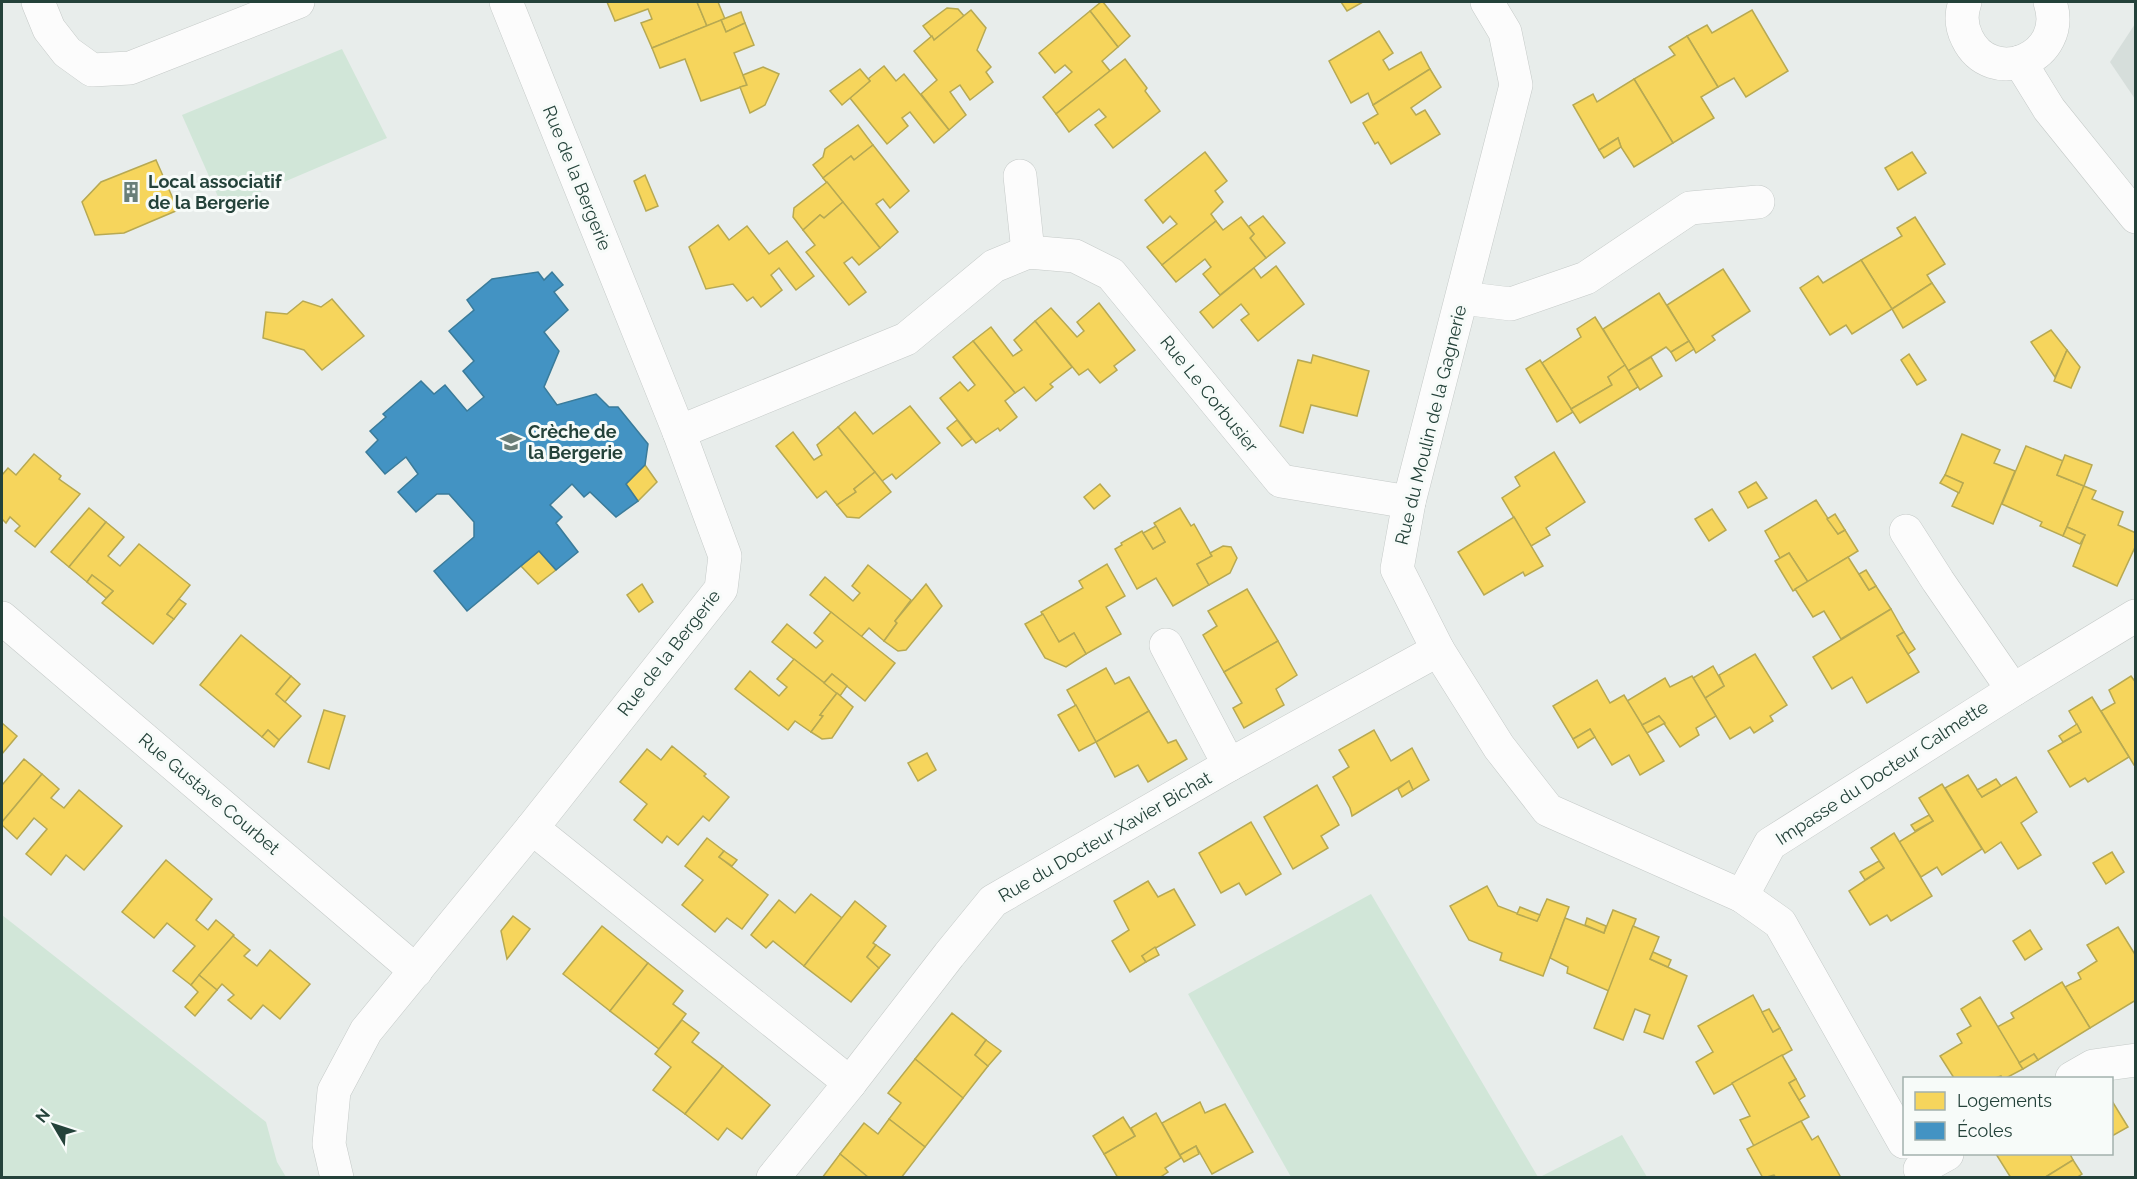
<svg xmlns="http://www.w3.org/2000/svg" width="2137" height="1179" viewBox="0 0 2137 1179" font-family="Raleway,sans-serif">
<rect width="100%" height="100%" fill="#e8edeb"/>
<path fill="#d6dedb" d="M2135,24v75l-25,-37z"/>
<g fill="#d1e6d8">
<path d="M342,49l45,89 -164,70 -41,-93z"/>
<path d="M1371,894l167,283h-247l-103,-183z"/>
<path d="M2,915l264,207 11,40 9,15h-284z"/>
<path d="M1622,1135l25,42h-107z"/>
</g>
<g fill="#f6d55c" stroke="#b7a952" stroke-width="1.5">
<path d="M607,2h90l10,24 -55,22 -11,-25 11,-4 -4,-10 -33,12z"/>
<path d="M697,2h21l7,17 -18,7z"/>
<path d="M1101,2h2l27,34 -12,11 -28,-36z"/>
<path d="M1341,2h22l-16,9z"/>
<path d="M947,8l11,1 6,7 -30,24 -11,-14z"/>
<path d="M971,10l15,18 -9,22 14,17 -5,5 7,10 -23,18 -10,-15 -10,7 16,23 -17,15 -28,-36 16,-14 -23,-29 18,-15 2,4z"/>
<path d="M1752,10l36,61 -42,26 -12,-19 -16,9 -31,-51 20,-11 5,8z"/>
<path d="M1090,11l28,36 -16,14 8,10 -54,43 -13,-17 29,-25 -7,-7 -10,8 -16,-20z"/>
<path d="M741,12l4,11 -19,9 -5,-12z"/>
<path d="M721,20l5,12 19,-9 9,22 -20,8 13,32 -46,16 -16,-42 -25,9 -8,-20z"/>
<path d="M1379,31l14,22 -10,7 6,10 32,-18 9,17 -57,36 -5,-12 -17,10 -22,-42z"/>
<path d="M1687,36l31,51 -17,10 13,21 -41,25 -39,-64 41,-24 -6,-8z"/>
<path d="M1125,59l22,29 -2,3 15,20 -47,37 -18,-23 11,-8 -7,-8 -30,23 -13,-18z"/>
<path d="M884,66l12,15 8,-7 45,56 -15,13 -24,-31 -8,6 6,8 -21,18 -37,-46 20,-17 -2,-2z"/>
<path d="M763,67l16,7 -14,31 -15,8 -10,-26 7,-2 -4,-10z"/>
<path d="M860,69l10,12 -28,24 -12,-14z"/>
<path d="M1430,69l11,18 -30,21 5,7 9,-5 15,24 -49,30 -13,-22 -3,2 -12,-21 15,-9 -5,-9z"/>
<path d="M1634,79l39,64 -39,24 -13,-20 -3,-9 -19,12 -26,-45 20,-11 4,8z"/>
<path d="M858,125l15,20 -19,15 -3,-4 -28,22 -10,-13 10,-8 2,-8z"/>
<path d="M1618,138l3,9 -17,11 -5,-8z"/>
<path d="M873,145l36,46 -19,17 -7,-9 -7,5 22,28 -18,16 -57,-70 28,-22 3,4z"/>
<path d="M1205,152l22,29 -12,10 8,11 -12,12 5,7 -54,44 -15,-18 30,-23 -7,-8 -7,7 -18,-23z"/>
<path d="M1912,152l14,21 -28,17 -13,-22z"/>
<path d="M156,160l22,50 -54,23 -29,2 -13,-33 19,-20z"/>
<path d="M645,175l13,31 -12,5 -12,-30z"/>
<path d="M827,182l16,20 -19,16 -4,-3 -17,15 -10,-13 1,-9z"/>
<path d="M843,202l37,46 -21,17 -7,-8 -8,6 22,29 -17,13 -43,-53 9,-7 -12,-15 17,-15 4,3z"/>
<path d="M1263,216l22,27 -19,15 -16,-20 4,-4 -6,-7z"/>
<path d="M1241,217l13,17 -4,4 16,20 -46,37 -17,-21 8,-7 -6,-8 -29,23 -14,-17 54,-44 7,9z"/>
<path d="M1915,217l30,47 -18,11 5,8 -40,26 -31,-49 41,-24 -5,-8z"/>
<path d="M718,225l11,15 18,-14 22,28 18,-13 27,35 -18,14 -17,-22 -8,7 11,15 -21,17 -8,-10 -6,4 -14,-17 -27,5 -17,-42z"/>
<path d="M1861,260l31,49 -40,25 -6,-9 -16,10 -30,-47 18,-12 5,7z"/>
<path d="M1276,266l28,38 -46,37 -17,-21 8,-6 -8,-10 -28,24 -13,-16 54,-44 7,10z"/>
<path d="M1723,269l27,42 -38,25 3,4 -19,13 -29,-48z"/>
<path d="M1932,283l13,19 -42,26 -11,-19z"/>
<path d="M1659,293l30,48 -18,11 -5,-5 -38,24 -25,-42z"/>
<path d="M332,299l32,37 -42,34 -18,-20 -41,-12 3,-26 21,2 16,-13 18,6z"/>
<path d="M1099,303l36,47 -21,16 3,4 -17,13 -12,-14 -9,6 -44,-54 16,-13 26,29 7,-6 -7,-9z"/>
<path d="M1595,317l30,48 -17,12 4,8 -41,24 -29,-46 39,-26 -4,-8z"/>
<path d="M1035,321l37,46 -22,17 3,3 -17,14 -12,-14 -9,6 -42,-52 18,-14 22,29 9,-6 -8,-10z"/>
<path d="M2051,330l16,20 -12,27 -24,-35z"/>
<path d="M973,341l42,52 -10,8 12,16 -17,14 -2,-3 -22,15 -36,-45 20,-16 8,9 7,-6 -22,-28z"/>
<path d="M1689,341l5,8 -18,12 -5,-9z"/>
<path d="M2067,350l13,17 -9,21 -17,-7z"/>
<path d="M1909,354l17,26 -9,5 -16,-25z"/>
<path d="M1313,355l56,16 -12,45 -46,-11 -8,28 -23,-7 18,-66 13,3z"/>
<path d="M1651,357l11,19 -22,14 -12,-19z"/>
<path d="M1540,360l33,52 -16,10 -31,-53z"/>
<path d="M1625,365l13,22 -58,36 -9,-14 41,-24 -4,-8z"/>
<path d="M910,406l30,37 -44,36 -4,-5 -10,7 -44,-54 17,-15 18,22z"/>
<path d="M957,420l15,19 -10,7 -15,-18z"/>
<path d="M838,427l37,45 -21,17 2,3 -19,13 -11,-14 -9,7 -41,-52 17,-14 21,28 8,-5 -5,-10z"/>
<path d="M1962,434l38,16 -6,13 21,8 -22,53 -41,-18 11,-23 -18,-8z"/>
<path d="M2026,446l37,15 -6,14 27,11 -21,50 -23,-10 2,-4 -40,-18z"/>
<path d="M1554,452l31,50 -39,26 4,7 -19,11 -29,-48 18,-12 -5,-9z"/>
<path d="M34,454l27,22 -2,3 21,15 -45,53 -20,-16 5,-5 -10,-9 -4,6 -4,-4v-44l6,-7 8,7z"/>
<path d="M2065,455l27,10 -8,21 -27,-11z"/>
<path d="M645,465l12,17 -19,19 -12,-17z"/>
<path d="M875,472l16,20 -32,26 -12,-1 -10,-12 19,-13 -2,-3z"/>
<path d="M1945,475l18,8 -4,10 -19,-10z"/>
<path d="M1756,482l11,16 -19,10 -9,-16z"/>
<path d="M1100,484l10,12 -16,13 -10,-12z"/>
<path d="M2084,486l12,5 -4,8 31,13 -5,13 18,8v12l-19,41 -44,-20 12,-31 -18,-8z"/>
<path d="M1816,500l22,34 7,-4 13,21 -50,31 -19,-29 -9,5 -15,-27z"/>
<path d="M89,508l17,14 -37,45 -18,-15z"/>
<path d="M1180,508l11,18 3,-2 18,32 -15,8 12,21 -36,21 -17,-28 -19,11 -22,-40 7,-4 -1,-2 21,-12 11,18 12,-7 -11,-19z"/>
<path d="M1712,509l14,21 -17,11 -14,-22z"/>
<path d="M1835,514l10,16 -7,4 -11,-15z"/>
<path d="M1514,517l29,49 -18,10 -2,-4 -39,23 -26,-43z"/>
<path d="M106,522l18,15 -16,19 12,10 19,-22 51,41 -23,29 7,5 -21,25 -51,-41 11,-12 -21,-16 -5,7 -18,-15z"/>
<path d="M1156,526l9,16 -12,7 -10,-16z"/>
<path d="M2067,527l18,8 -5,9 -17,-8z"/>
<path d="M1223,546l8,1 6,11 -7,15 -21,12 -12,-21 15,-8 -2,-3z"/>
<path d="M539,551l17,19 -18,14 -17,-18z"/>
<path d="M1789,553l19,29 -15,9 -18,-30z"/>
<path d="M1848,557l21,33 7,-4 15,23 -50,30 -17,-28 -11,6 -18,-28z"/>
<path d="M1107,564l18,32 -19,11 15,27 -35,20 -12,-21 -15,9 -18,-30 42,-24 -4,-7z"/>
<path d="M868,565l43,35 -16,21 2,2 -13,18 -15,-13 -8,9 -51,-42 15,-18 28,24 7,-8 -8,-7z"/>
<path d="M1866,570l10,16 -7,4 -10,-16z"/>
<path d="M92,575l21,16 -7,7 -19,-16z"/>
<path d="M642,584l11,18 -14,10 -12,-17z"/>
<path d="M926,584l16,22 -36,44 -8,1 -14,-10 13,-18 -2,-2z"/>
<path d="M1247,589l31,52 -54,31 -21,-37 14,-9 -9,-15z"/>
<path d="M179,599l7,5 -12,15 -7,-5z"/>
<path d="M1891,609l13,23 -7,4 22,36 -52,31 -15,-26 -20,12 -19,-32z"/>
<path d="M831,612l64,51 -30,38 -33,-27 -8,9 -52,-41 15,-18 29,24 7,-7 -9,-8z"/>
<path d="M1043,614l16,28 15,-9 12,21 -20,13 -21,-9 -20,-34z"/>
<path d="M1904,632l11,17 -7,5 -11,-18z"/>
<path d="M241,635l50,41 -15,18 25,22 -22,24 -11,-10 -6,7 -62,-52z"/>
<path d="M1278,641l19,34 -21,14 8,16 -40,23 -11,-20 9,-5 -18,-31z"/>
<path d="M1755,654l32,51 -17,11 3,5 -19,12 -4,-6 -20,12 -25,-41 19,-12 -5,-11z"/>
<path d="M794,659l43,34 -17,22 3,1 -12,16 -16,-11 -7,9 -53,-41 15,-18 29,25 8,-9 -10,-8z"/>
<path d="M1713,666l11,20 -19,12 -12,-20z"/>
<path d="M1106,668l9,16 14,-7 20,34 -53,31 -29,-52z"/>
<path d="M832,674l15,12 -7,10 -16,-13z"/>
<path d="M291,676l9,8 -15,18 -9,-8z"/>
<path d="M1692,676l24,40 -20,12 3,7 -19,12 -21,-31 -17,9 -15,-24 38,-23 5,9z"/>
<path d="M2131,676l5,7v81l-2,1 -33,-54 14,-8 -6,-13z"/>
<path d="M1597,680l13,23 14,-8 40,66 -24,14 -11,-20 -17,10 -22,-36 -17,10 -20,-33z"/>
<path d="M837,693l16,14 -21,31 -10,1 -11,-7 12,-16 -3,-1z"/>
<path d="M2092,697l37,60 -41,25 -3,-4 -15,9 -22,-36 33,-19 -12,-21z"/>
<path d="M1076,705l20,37 -17,9 -21,-36z"/>
<path d="M324,710l21,6 -16,53 -21,-7z"/>
<path d="M1149,711l19,32 8,-3 11,19 -39,23 -10,-17 -23,12 -19,-35z"/>
<path d="M1659,716l6,7 -18,10 -5,-8z"/>
<path d="M2,723l15,13 -15,18z"/>
<path d="M2077,724l4,8 -18,10 -4,-6z"/>
<path d="M1590,729l5,8 -17,11 -5,-9z"/>
<path d="M268,730l11,10 -5,7 -12,-10z"/>
<path d="M1374,730l17,31 21,-13 17,32 -16,10 -4,-9 -57,35 -2,-8 -17,-31 16,-10 -10,-17z"/>
<path d="M672,746l34,28 -2,2 25,21 -20,24 -6,-5 -25,29 -11,-9 -5,7 -28,-23 13,-16 -27,-22 27,-33 14,11z"/>
<path d="M927,753l9,17 -18,11 -10,-18z"/>
<path d="M24,759l18,15 -40,48v-39l1,1z"/>
<path d="M42,774l17,15 -8,9 13,10 15,-18 43,36 -38,44 -18,-15 -15,20 -25,-21 21,-25 -13,-11 -17,21 -15,-14v-3z"/>
<path d="M1968,775l14,22 34,-20 21,35 -16,11 20,32 -23,14 -17,-27 -16,11 -40,-65z"/>
<path d="M1996,779l5,7 -19,11 -5,-7z"/>
<path d="M1409,781l4,9 -11,7 -4,-8z"/>
<path d="M1942,784l40,65 -40,26 -5,-8 -16,10 -22,-35 34,-21 -14,-23z"/>
<path d="M1317,785l22,40 -18,11 7,12 -35,21 -29,-52z"/>
<path d="M1929,815l4,6 -18,10 -4,-6z"/>
<path d="M1251,822l30,52 -35,21 -7,-12 -18,10 -22,-40z"/>
<path d="M1894,833l38,63 -41,25 -4,-6 -17,10 -21,-34 35,-23 -13,-20z"/>
<path d="M707,838l17,13 -5,6 49,38 -26,34 -15,-11 -12,14 -33,-27 21,-25 -18,-14z"/>
<path d="M724,851l13,9 -5,6 -13,-9z"/>
<path d="M2112,852l12,20 -18,12 -13,-21z"/>
<path d="M166,860l46,39 -16,21 12,10 8,-10 18,15 -43,50 -18,-14 22,-25 -28,-23 -13,15 -32,-26z"/>
<path d="M1879,861l5,7 -19,12 -5,-8z"/>
<path d="M1148,881l10,16 16,-8 21,36 -53,31 4,6 -16,10 -18,-31 17,-11 -15,-29z"/>
<path d="M1487,886l11,20 39,15 10,-22 22,8 -26,69 -43,-16 2,-7 -33,-13 -19,-34z"/>
<path d="M811,894l31,24 -38,48 -31,-25 -7,7 -15,-13 28,-35 16,13z"/>
<path d="M855,901l31,25 -13,17 3,2 -9,12 12,11 -28,34 -47,-36z"/>
<path d="M1520,907l20,8 -3,6 -20,-7z"/>
<path d="M1613,910l23,9 -27,72 -42,-18 1,-6 -18,-9 15,-40 39,15z"/>
<path d="M513,916l17,13 -23,30 -6,-28z"/>
<path d="M1587,918l19,8 -2,7 -19,-8z"/>
<path d="M602,926l46,37 -38,48 -47,-37z"/>
<path d="M1633,926l26,11 -9,22 37,17 -24,63 -19,-7 6,-17 -15,-6 -12,31 -29,-12z"/>
<path d="M2118,927l18,29v44l-46,28 -25,-41 16,-8 -3,-6 19,-12 -10,-16z"/>
<path d="M2030,930l12,19 -17,11 -12,-19z"/>
<path d="M233,936l17,14 -6,6 13,10 13,-16 40,34 -30,35 -17,-14 -12,14 -23,-19 6,-5 -12,-11 -5,6 -18,-15z"/>
<path d="M876,945l14,10 -11,13 -12,-11z"/>
<path d="M1155,947l4,8 -13,7 -4,-6z"/>
<path d="M1653,952l18,8 -3,7 -18,-8z"/>
<path d="M648,963l35,28 -10,13 13,10 -27,35 -49,-38z"/>
<path d="M199,975l18,15 -22,26 -10,-9 13,-15 -7,-7z"/>
<path d="M2062,982l28,46 -52,32 -4,-6 -15,9 -22,-36 17,-9 -3,-5z"/>
<path d="M1753,995l20,37 7,-4 12,22 -78,44 -18,-32 17,-10 -15,-26z"/>
<path d="M1980,997l43,72 -17,9h-4l-1,-2 -6,2h-41l-14,-22 22,-13 -5,-9 14,-8 -10,-17z"/>
<path d="M1769,1009l11,19 -7,4 -11,-20z"/>
<path d="M952,1013l34,27 -11,15 13,11 -25,32 -48,-39z"/>
<path d="M682,1020l17,13 -7,9 31,24 -38,48 -32,-24 18,-23 -16,-13z"/>
<path d="M986,1040l15,11 -13,15 -13,-11z"/>
<path d="M2034,1054l4,6 -15,9 -4,-6z"/>
<path d="M1782,1055l14,24 -7,4 20,34 -55,29 -14,-26 10,-4 -18,-33z"/>
<path d="M915,1059l48,39 -38,49 -36,-28 12,-16 -13,-10z"/>
<path d="M723,1066l47,39 -28,34 -15,-11 -9,12 -33,-26z"/>
<path d="M1796,1079l9,17 -6,4 -10,-17z"/>
<path d="M2112,1101l16,26 -16,9z"/>
<path d="M1200,1102l5,11 20,-9 28,48 -41,22 -16,-28 -16,9 -18,-32z"/>
<path d="M1156,1113l25,45 -16,10 3,4 -9,6h-41l-14,-24 31,-18 -4,-8z"/>
<path d="M1123,1117l12,19 -31,18 -11,-18z"/>
<path d="M889,1119l36,28 -24,31h-32l-29,-24 24,-31 14,11z"/>
<path d="M1801,1121l11,19 6,-4 22,40 -3,2h-61l-2,-3 -11,3 -16,-29z"/>
<path d="M1196,1146l3,8 -15,8 -4,-7z"/>
<path d="M840,1154l29,24h-47z"/>
<path d="M1996,1154h74l3,6 -29,18h-33z"/>
<path d="M2073,1160l9,14 -6,4h-32z"/>
</g>
<path fill="#4393c3" stroke="#3a7b9a" stroke-width="1.5" d="M538,272l6,8 8,-8 11,13 -9,7 14,18 -24,22 15,19 -15,36 13,18 39,-11 13,13h9l30,37 -3,21 -19,19 12,17 -22,16 -26,-25 -6,5 -12,-13 -22,21 12,12 -6,6 22,29 -22,18 -17,-19 -72,60 -33,-40 40,-34v-15l-25,-28h-12l-21,18 -18,-20 20,-18 -12,-17 -21,17 -19,-22 12,-12 -8,-9 16,-14 -3,-3 38,-33 13,13 11,-9 22,26 17,-14 -21,-26 11,-10 -25,-30 25,-21 -7,-10 25,-21z"/>
<g fill="none" stroke-linecap="round" stroke-linejoin="round">
<defs>
<g id="minor">
<path d="M38,2l11,27 18,23 25,18 38,-2 168,-66"/>
<path d="M1487,2l18,30 11,53 -107,417 -12,67 41,81 61,97 49,63 194,86 38,27 124,219"/>
<path d="M1965,2c-4,11 -4,24 2,36 24,51 102,20 83,-36"/>
<path d="M2020,62l29,47 87,108"/>
<path d="M1020,176l8,76"/>
<path d="M1462,298l49,6 75,-26 104,-70 68,-6"/>
<path d="M679,432l227,-93 88,-73 34,-14 47,4 36,18 170,207 128,21"/>
<path d="M1906,531l32,50 75,109"/>
<path d="M2,618l414,353"/>
<path d="M1166,645l63,120"/>
<path d="M532,828l318,255 99,-128 44,-54 236,-136 209,-115"/>
<path d="M1742,896l28,-52 243,-154 122,-74"/>
<path d="M2072,1078l21,-12 43,-6"/>
<path d="M1920,1169l27,-15"/>
<path d="M337,1178l-8,-34 5,-53 32,-60 166,-203 189,-239 4,-33 -46,-124 -173,-430"/>
<path d="M773,1178l77,-95"/>
</g>
</defs>
<use href="#minor" stroke="#c5cac8" stroke-width="34"/>
<use href="#minor" stroke="#fcfcfc" stroke-width="33"/>
</g>
<defs>
<symbol id="building-bare" viewBox="-9 -9 18 18"><path d="M-4-6H4V6H1V3H-1V6H-4ZM-2.5-4.3h1.7v1.8h-1.7ZM.8-4.3h1.7v1.8H.8ZM-2.5-1h1.7V.8h-1.7ZM.8-1h1.7V.8H.8Z" fill="#697e78" stroke="#f7fbf9" stroke-width="2.5" paint-order="stroke"/></symbol>
<symbol id="school-bare" viewBox="-9 -9 18 18"><path d="M0-5L7-2L0 1L-7-2ZM-4 1L0 2.5L4 1V4Q0 6-4 4Z" fill="#697e78" stroke="#f7fbf9" stroke-width="2.5" paint-order="stroke"/></symbol>
</defs>
<g fill-rule="evenodd">
<use href="#building-bare" x="116" y="177" width="30" height="30"/>
<use href="#school-bare" x="496" y="427" width="30" height="30"/>
</g>
<g text-anchor="middle" stroke-width="6" stroke-linejoin="round" paint-order="stroke">
<g font-size="18" fill="#24423a" stroke="#f7fbf9">
<text transform="translate(577 178) rotate(68)" y="6">Rue de la Bergerie</text>
<text transform="translate(1209 394) rotate(51)" y="6">Rue Le Corbusier</text>
<text transform="translate(1431 425) rotate(-76)" y="6">Rue du Moulin de la Gagnerie</text>
<text transform="translate(669 653) rotate(-52)" y="6">Rue de la Bergerie</text>
<text transform="translate(1882 773) rotate(-33)" y="6">Impasse du Docteur Calmette</text>
<text transform="translate(209 794) rotate(40)" y="6">Rue Gustave Courbet</text>
<text transform="translate(1105 837) rotate(-30)" y="6">Rue du Docteur Xavier Bichat</text>
</g>
<g font-size="18" font-weight="bold" fill="#24423a" stroke="#f7fbf9" text-anchor="start">
<text x="148" y="188">Local associatif<tspan x="148" dy="21">de la Bergerie</tspan></text>
<text x="528" y="438">Crèche de<tspan x="528" dy="21">la Bergerie</tspan></text>
</g>
</g>
<rect width="2137" height="1179" fill="none" stroke="#24423a" stroke-width="6"/>
<rect x="1903" y="1077" width="210" height="78" fill="#f7fbf9" stroke="#a3b1ad" stroke-width="1.5"/>
<rect x="1915" y="1092" width="30" height="18" fill="#f6d55c" stroke="#a3b1ad" stroke-width="1.5"/>
<text x="1957" y="1107" font-size="18" fill="#24423a">Logements</text>
<rect x="1915" y="1122" width="30" height="18" fill="#4393c3" stroke="#a3b1ad" stroke-width="1.5"/>
<text x="1957" y="1137" font-size="18" fill="#24423a">Écoles</text>
<g transform="translate(54 1125) rotate(309)" stroke="#f7fbf9" stroke-width="4.5" paint-order="stroke">
<path d="M0-4.5L10 22L0 15L-10 22Z" fill="#24423a"/>
<text y="-9" font-size="16" font-weight="bold" text-anchor="middle" fill="#24423a">N</text>
</g>
</svg>
